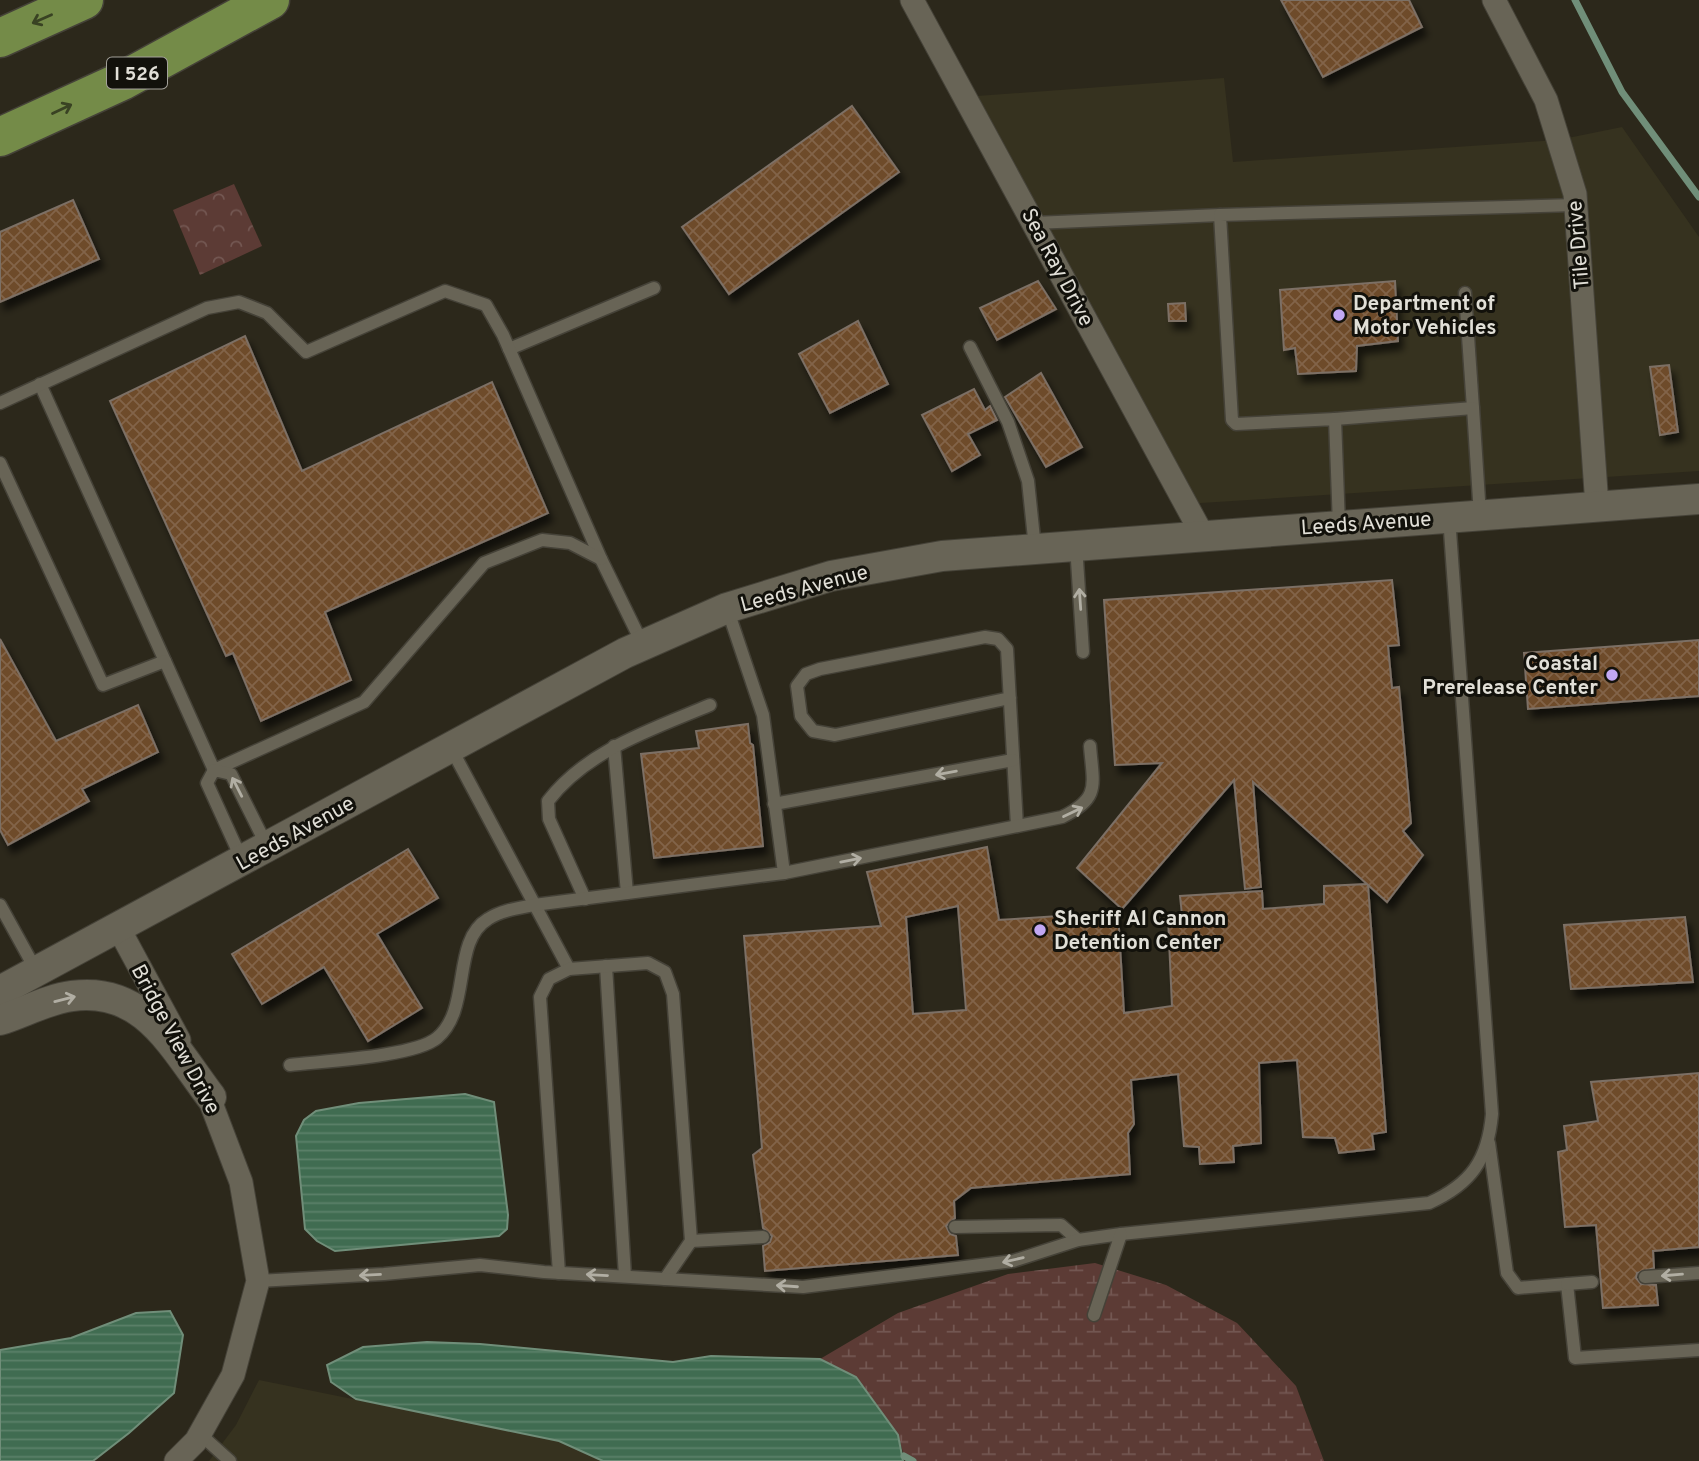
<svg xmlns="http://www.w3.org/2000/svg" width="1699" height="1461" viewBox="0 0 1699 1461" font-family="Overpass,sans-serif">
<defs>
<pattern id="wetland-marsh" width="20" height="14" patternUnits="userSpaceOnUse" patternTransform="scale(1.75)"><rect width="20" height="14" fill="#5c3b35"/><path d="M1 5h8M5 5V1M11 12h8M15 12V8" fill="none" stroke="#735752"/></pattern>
<pattern id="park-crowns" width="20" height="18" patternUnits="userSpaceOnUse" patternTransform="scale(1.75)"><rect width="20" height="18" fill="#5c3b35"/><path d="M2 6a3 3 0 1 1 6 0M12 15a3 3 0 1 1 6 0" fill="none" stroke="#735752"/></pattern>
<pattern id="water-rules" width="6" height="5" patternUnits="userSpaceOnUse" patternTransform="scale(1.75)"><rect width="6" height="5" fill="#406c51"/><path d="M0 2.5h6" fill="none" stroke="#5b8169"/></pattern>
<pattern id="building-cross-hatch" width="8" height="8" patternUnits="userSpaceOnUse" patternTransform="scale(1.75)"><rect width="8" height="8" fill="#6e4b2b"/><path d="M0 0l8 8M0 8l8-8" fill="none" stroke="#826449"/></pattern>
<filter id="shadow"><feDropShadow dx="4.5" dy="8" stdDeviation="3.5" flood-color="#0009"/></filter>
</defs>
<rect width="100%" height="100%" fill="#2c281b"/>
<g fill="#36321f">
<path d="M1224,78l9,84 325,-22 64,-13 77,110v234l-514,33 -222,-407z"/>
<path d="M259,1380l300,61 44,20h-394l27,-36z"/>
</g>
<path fill="url(#wetland-marsh)" d="M1095,1263l71,22 71,38 59,63 28,75h-411l-9,-5 -6,-21 -42,-58 -36,-18 78,-46 110,-39z"/>
<path fill="url(#park-crowns)" d="M234,184l28,62 -62,29 -27,-65z"/>
<g fill="url(#water-rules)" stroke="#708e79" stroke-width="2">
<path d="M465,1094l29,8 14,113 -1,14 -8,7 -164,15 -18,-10 -12,-12 -9,-93 8,-16 12,-9 43,-8z"/>
<path d="M170,1311l13,24 -9,58 -45,40 -36,28h-93v-111l71,-12 65,-25z"/>
<path d="M427,1342l53,2 193,18 38,-6 109,3 36,18 42,58 5,26h-300l-44,-20 -203,-42 -25,-17 -4,-17 36,-18z"/>
</g>
<g fill="none" stroke-linecap="round" stroke-linejoin="round">
<g stroke="#708e79" stroke-width="7">
<path d="M1575,0l47,92 77,105"/>
<path d="M904,1456l9,5"/>
</g>
</g>
<g fill="url(#building-cross-hatch)" stroke="#7c6f65" stroke-width="2" fill-rule="evenodd" filter="url(#shadow)">
<path d="M1281,0h128l13,27 -99,50z"/>
<path d="M852,106l47,66 -170,122 -47,-67z"/>
<path d="M73,200l26,59 -99,43v-70z"/>
<path d="M1038,281l18,28 -59,31 -17,-32z"/>
<path d="M1395,281l3,60 -41,5 -1,25 -58,3 -3,-26 -11,2 -4,-60z"/>
<path d="M1185,303l1,18h-17l-1,-17z"/>
<path d="M858,321l30,63 -58,29 -31,-59z"/>
<path d="M245,336l57,135 190,-89 56,131 -223,99 26,68 -90,41 -28,-68 -7,3 -116,-255z"/>
<path d="M1669,365l9,67 -18,3 -10,-68z"/>
<path d="M1041,373l41,74 -36,20 -41,-70z"/>
<path d="M974,389l11,21 5,-4 7,14 -29,14 12,21 -28,16 -30,-56z"/>
<path d="M1392,580l7,65 -11,1 4,42 7,-1 12,136 -8,8 20,24 -36,47 -19,-17 18,247 -14,2 2,15 -35,4 -4,-15 -32,-1 -6,-77 -38,3 2,80 -28,3 1,16 -34,2 -1,-17 -15,-1 -6,-72 -47,6 3,44 -6,9 2,41 -159,14 -17,13 1,17 -9,8 4,8 6,2 2,19 -193,16 -2,-25 7,-4 2,-6 -9,-8 -10,-73 9,-7 -18,-212 137,-10 -14,-54 120,-25 12,73 119,-8 6,101 48,-7 -4,-89 14,-2 -2,-19 82,-5 1,18 61,-5v-18l43,-2 -114,-102 8,105 -16,2 -11,-109 -112,129 -45,-41 85,-105 -47,2 -11,-165zM958,906l8,104 -53,4 -7,-97z"/>
<path d="M0,639l56,102 82,-36 20,47 -76,37 7,12 -81,44 -8,-15z"/>
<path d="M1699,640v56l-171,13 -4,-56z"/>
<path d="M748,724l2,19 3,2 10,101 -109,12 -13,-104 58,-6 -3,-17z"/>
<path d="M408,849l30,49 -61,36 45,74 -54,33 -44,-74 -62,37 -30,-50z"/>
<path d="M1685,917l8,65 -122,7 -7,-64z"/>
<path d="M1699,1073v174l-46,4 1,17 -17,5 -1,5 5,6 15,1 2,20 -55,3 -7,-83 -31,2 -7,-75 9,-2 -3,-24 34,-5 -7,-39z"/>
</g>
<g fill="none" stroke-linecap="round" stroke-linejoin="round">
<defs>
<g id="service">
<path d="M1034,223l186,-8"/>
<path d="M1465,293l8,115"/>
<path d="M970,347l38,75 20,59 7,67"/>
<path d="M509,349l145,-61"/>
<path d="M40,384l125,277"/>
<path d="M0,403l207,-95 32,-6 28,11 39,39 139,-61 41,14 17,30 98,224 42,86"/>
<path d="M1335,419l138,-11 7,107"/>
<path d="M0,463l103,222 62,-24 49,109 150,-68 120,-139 58,-23 28,3 31,16"/>
<path d="M1339,525l-4,-106 -99,5 -4,-4 -12,-205 355,-10"/>
<path d="M1076,545l7,107"/>
<path d="M1010,698l-175,37 -22,-4 -12,-15 -4,-30 9,-12 14,-5 165,-32 13,2 9,10 10,177"/>
<path d="M614,746l13,147"/>
<path d="M451,748l118,221"/>
<path d="M774,804l239,-44"/>
<path d="M242,860l-35,-77 7,-13 17,4 37,74"/>
<path d="M784,873l278,-56c39,-19 31,-32 28,-71"/>
<path d="M585,899l-36,-80 -1,-18c39,-51 105,-72 162,-96"/>
<path d="M0,905l37,67"/>
<path d="M606,966l19,310"/>
<path d="M290,1065c32,-4 124,-8 147,-27 35,-29 14,-97 51,-119 14,-9 31,-11 46,-14l250,-32 -21,-158 -36,-107"/>
<path d="M1489,1143l18,130 11,15 49,-4 8,74 124,-8"/>
<path d="M955,1227l106,-2 17,15"/>
<path d="M691,1241l72,-4"/>
<path d="M559,1273l-19,-276 9,-18 20,-10 79,-6 17,9 8,22 18,247 -26,38"/>
<path d="M1645,1277l54,-4"/>
<path d="M258,1281l126,-7 96,-9 64,7 259,15 210,-26 65,-21 43,-6 308,-31c42,-19 59,-43 63,-89l-43,-597"/>
<path d="M1567,1284l25,-2"/>
<path d="M1094,1315l27,-81"/>
<path d="M200,1434l30,27"/>
</g>
<g id="minor">
<path d="M912,0l290,534"/>
<path d="M1494,0l52,100 29,94 22,312"/>
<path d="M119,929l60,111"/>
<path d="M176,1461l20,-20 37,-66 25,-94 -17,-99 -38,-100"/>
</g>
<g id="tertiary">
<path d="M0,991l625,-338 102,-45 104,-32 111,-20 757,-57"/>
<path d="M0,1020c23,-7 48,-21 72,-24 72,-10 101,51 139,101"/>
</g>
<g id="motorway">
<path d="M0,38l84,-38"/>
<path d="M0,137l122,-56 148,-81"/>
</g>
</defs>
<use href="#service" stroke="#454238" stroke-width="15"/>
<use href="#minor" stroke="#454238" stroke-width="25"/>
<use href="#tertiary" stroke="#454238" stroke-width="32"/>
<use href="#motorway" stroke="#454238" stroke-width="41"/>
<use href="#service" stroke="#686456" stroke-width="12"/>
<use href="#minor" stroke="#686456" stroke-width="23"/>
<use href="#tertiary" stroke="#686456" stroke-width="30"/>
<use href="#motorway" stroke="#748b48" stroke-width="38"/>
</g>
<defs><path id="oneway-shaft" d="M-6 0H5M1.5-3L5.5 0L1.5 3" fill="none" stroke-width="1.6" stroke-linecap="round" stroke-linejoin="round" transform="scale(1.75)"/></defs>
<g stroke="#394223">
<use href="#oneway-shaft" transform="translate(42 19) rotate(156)"/>
<use href="#oneway-shaft" transform="translate(62 109) rotate(-25)"/>
</g>
<g stroke="#b1aea3">
<use href="#oneway-shaft" transform="translate(1080 599) rotate(-94)"/>
<use href="#oneway-shaft" transform="translate(946 773) rotate(170)"/>
<use href="#oneway-shaft" transform="translate(237 787) rotate(-117)"/>
<use href="#oneway-shaft" transform="translate(1073 812) rotate(-26)"/>
<use href="#oneway-shaft" transform="translate(851 860) rotate(-11)"/>
<use href="#oneway-shaft" transform="translate(65 999) rotate(-14)"/>
<use href="#oneway-shaft" transform="translate(1013 1260) rotate(167)"/>
<use href="#oneway-shaft" transform="translate(370 1275) rotate(177)"/>
<use href="#oneway-shaft" transform="translate(597 1275) rotate(-177)"/>
<use href="#oneway-shaft" transform="translate(1672 1275) rotate(175)"/>
<use href="#oneway-shaft" transform="translate(787 1286) rotate(-176)"/>
</g>
<g fill="#c2a8f3" stroke="#12110b" stroke-width="2.5">
<circle cx="1339" cy="315" r="7"/>
<circle cx="1612" cy="675" r="7"/>
<circle cx="1040" cy="930" r="7"/>
</g>
<g text-anchor="middle" stroke-width="6" stroke-linejoin="round" paint-order="stroke">
<rect fill="#12110b" stroke="#a3a19a" stroke-width="2" x="107" y="57.5" width="60" height="31" rx="5"/>
<g font-size="19" font-weight="bold" fill="#e1dfd7">
<text x="137" y="80">I 526</text>
</g>
<g font-size="21" fill="#e1dfd7" stroke="#12110b">
<text transform="translate(1578 245) rotate(-95)" y="7">Tile Drive</text>
<text transform="translate(1058 267) rotate(62)" y="7">Sea Ray Drive</text>
<text transform="translate(1366 523) rotate(-4)" y="7">Leeds Avenue</text>
<text transform="translate(804 588) rotate(-15)" y="7">Leeds Avenue</text>
<text transform="translate(295 833) rotate(-29)" y="7">Leeds Avenue</text>
<text transform="translate(176 1039) rotate(62)" y="7">Bridge View Drive</text>
</g>
<g font-size="21" font-weight="bold" fill="#e1dfd7" stroke="#12110b" text-anchor="start">
<text x="1353" y="310">Department of<tspan x="1353" dy="24">Motor Vehicles</tspan></text>
<text x="1598" y="670" text-anchor="end">Coastal<tspan x="1598" dy="24">Prerelease Center</tspan></text>
<text x="1054" y="925">Sheriff Al Cannon<tspan x="1054" dy="24">Detention Center</tspan></text>
</g>
</g>
</svg>
